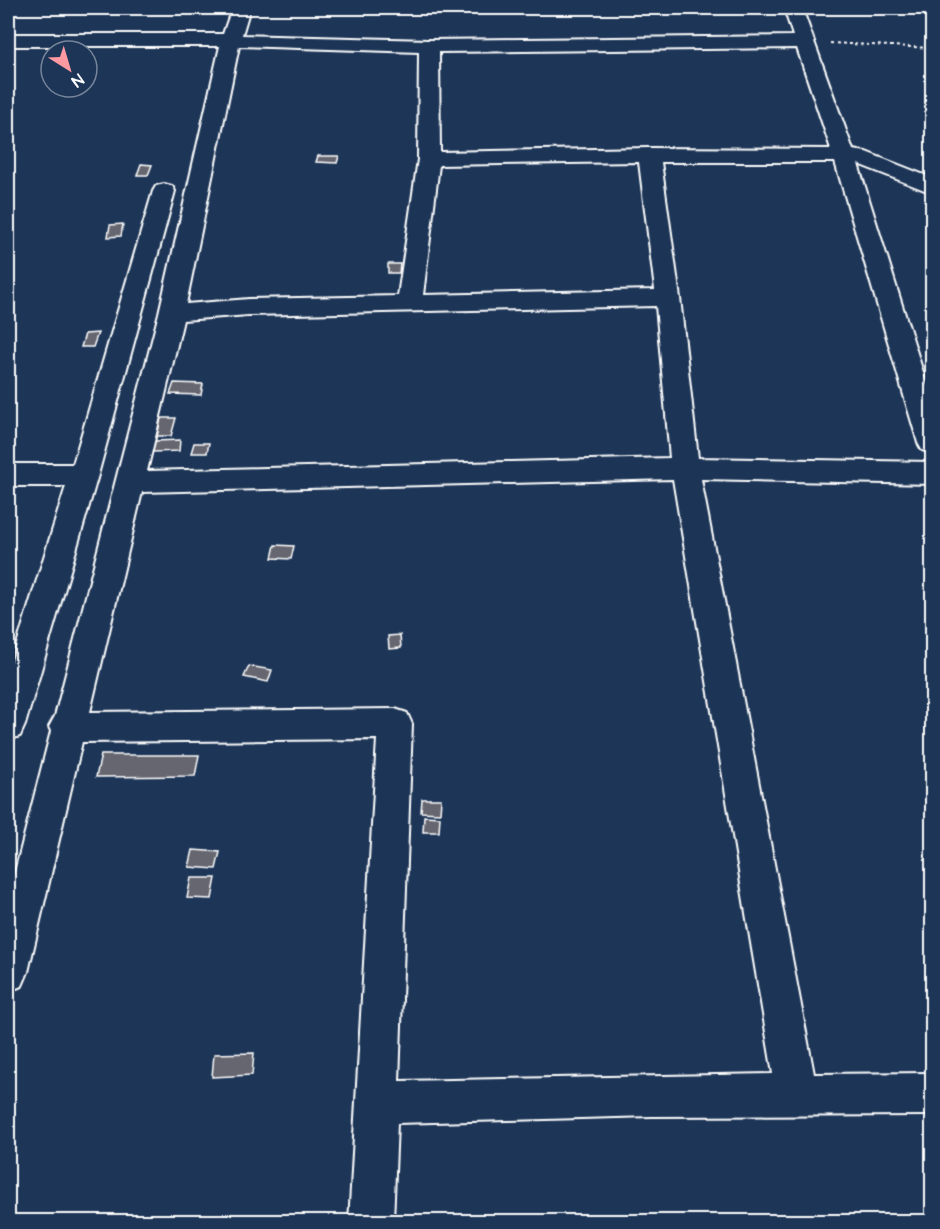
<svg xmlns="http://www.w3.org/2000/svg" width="940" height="1229" viewBox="0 0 940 1229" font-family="'Architects Daughter',sans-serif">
<rect width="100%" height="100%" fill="#1d3557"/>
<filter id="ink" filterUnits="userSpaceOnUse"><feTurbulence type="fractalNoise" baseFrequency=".0167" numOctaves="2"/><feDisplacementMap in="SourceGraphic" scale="12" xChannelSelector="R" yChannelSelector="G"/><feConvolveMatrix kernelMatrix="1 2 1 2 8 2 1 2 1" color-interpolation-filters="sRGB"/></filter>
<g filter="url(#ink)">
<g fill="#666670" stroke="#fff" stroke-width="1.5">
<path d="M318,156h21l-2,7 -21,-1z"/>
<path d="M141,164l11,1 -4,10h-11z"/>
<path d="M123,224l-2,12 -13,1 2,-12z"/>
<path d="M388,264h12l-1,9h-11z"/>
<path d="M98,333l-5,14h-12l4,-13z"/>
<path d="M174,383l29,1 -2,11 -31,-1z"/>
<path d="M161,418h15l-5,18h-14z"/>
<path d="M180,440l-1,11 -26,1 2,-11z"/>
<path d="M194,443h15l-2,10h-16z"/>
<path d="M275,545l19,1 -3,13 -19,-1z"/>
<path d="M400,635l1,13 -12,1 -1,-13z"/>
<path d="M249,666l23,4 -4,12 -24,-5z"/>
<path d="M101,755h98l-4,21 -99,1z"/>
<path d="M422,799h19l-1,14 -19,-1z"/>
<path d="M424,816l16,1 -1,15h-16z"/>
<path d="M193,850l27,2 -4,17 -27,-2z"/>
<path d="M191,878h25l-4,21 -25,-1z"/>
<path d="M254,1053l-2,22 -40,2 2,-23z"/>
</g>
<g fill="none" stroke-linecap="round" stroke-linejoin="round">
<defs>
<g id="minor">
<path d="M232,8h18l-8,27 187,5 364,-4 -9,-28h18l51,142 13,2 66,26v15l-74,-29 74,237v52l-10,-3 -4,-7 -83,-281h-174l19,136 18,160 234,4v22l-231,-5 113,595 118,-1v42l-280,1 -255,7 -4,99h-44l28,-483 -295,3 -54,230 -6,14 -14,5v-92l43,-168 -2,-4 6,-11 104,-403 61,-267h-212v-12h215zM239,46l180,6 -1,107 -20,137 -149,3 -63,5zM797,48l34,101 -182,-1 -209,4 -1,-100zM639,162l16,128 -232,5 16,-130zM656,306l14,152 -523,13 36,-151 66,-5zM673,479l100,595 -374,7 13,-357 -5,-11 -12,-4 -305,3 52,-220z"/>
<path d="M164,184l8,2 3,5 -77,284 -73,250 -5,11 -12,4v-67l58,-187h-58v-22h65l80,-273 3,-5z"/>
</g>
</defs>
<use href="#minor" stroke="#fff" stroke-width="4"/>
<path stroke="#fff" stroke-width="2" stroke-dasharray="3 3" stroke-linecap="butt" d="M830,43l102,5"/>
<use href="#minor" fill="#1d3557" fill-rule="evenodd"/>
</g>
</g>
<rect width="940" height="1229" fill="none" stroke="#1d3557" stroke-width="30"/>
<rect x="15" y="15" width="910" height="1199" fill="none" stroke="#fff" stroke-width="2" filter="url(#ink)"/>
<g transform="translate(69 69) rotate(143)"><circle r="28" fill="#1d3557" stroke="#77869a" stroke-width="1.5"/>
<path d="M0-4.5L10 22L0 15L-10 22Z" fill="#ff9aa2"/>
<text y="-9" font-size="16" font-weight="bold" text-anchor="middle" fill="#ffffff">N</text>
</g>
</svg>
